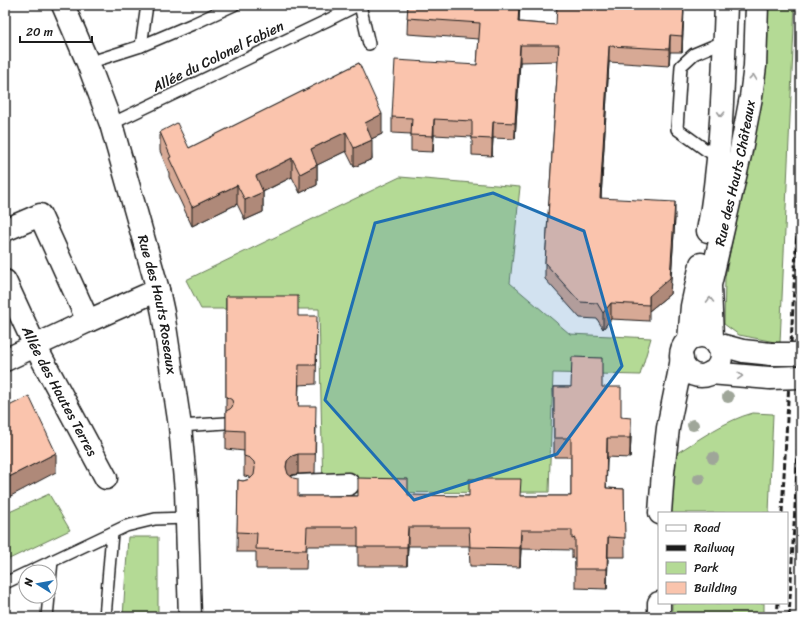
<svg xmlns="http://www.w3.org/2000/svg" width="806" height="622" viewBox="0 0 806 622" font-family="Sriracha,sans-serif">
<rect width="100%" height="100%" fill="#fff"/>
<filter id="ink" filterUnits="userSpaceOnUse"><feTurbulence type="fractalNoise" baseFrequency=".025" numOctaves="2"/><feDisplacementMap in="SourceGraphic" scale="8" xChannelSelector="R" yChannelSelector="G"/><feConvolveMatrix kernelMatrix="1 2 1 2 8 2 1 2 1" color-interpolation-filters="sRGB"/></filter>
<g filter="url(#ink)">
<g fill="#b4da95" stroke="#687b58">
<path d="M765,5h30l-15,338 -41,-8 -15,-11 1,-47 35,-173z"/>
<path d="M400,177l120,10 -10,96 60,51 81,4 -11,37 -87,-2 -4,119 -226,1 -4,-184h-118l-15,-29z"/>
<path d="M753,413l20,1 -4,99h-98l2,-38 4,-22c23,-14 49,-33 76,-40z"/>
<path d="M49,494l21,36 -65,31v-47z"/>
<path d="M128,537h30v80h-35z"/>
<rect x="672" y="603" width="92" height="14"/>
</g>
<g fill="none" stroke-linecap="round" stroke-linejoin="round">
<defs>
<g id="lane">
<path d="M360,5l9,39"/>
<path d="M141,46l6,-41"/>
<path d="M88,63l53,-17 52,-22 41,-19"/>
<path d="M111,124l217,-104 30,-15"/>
<path d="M718,157l-12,-7 -29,-21 4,-63 13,-12 31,-13"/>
<path d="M180,426l46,-3"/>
<path d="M29,572l97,-46 29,-7 33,-1"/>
<path d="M50,581l2,-20"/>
<path d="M5,583l21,-10"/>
<path d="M47,617l2,-21"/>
<path d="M105,617l7,-84"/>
</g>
<g id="street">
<path id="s1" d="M63,5l25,58 23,61 47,166 5,23 17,113 6,65 4,126"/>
<path d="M5,230l35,-15 48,106"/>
<path id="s2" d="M5,281l30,65 71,132"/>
<path d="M717,344l26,7 28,3"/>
<path d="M5,360l83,-39 70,-31"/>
<path d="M710,373l60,5"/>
<path d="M298,486l50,-2"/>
</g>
<g id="secondary">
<path d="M708,231c14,-73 15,-151 18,-226"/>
<circle cx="701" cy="356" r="20"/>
<path id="s3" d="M712,339l-2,-54 30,-130 11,-58 4,-31 2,-61"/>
<path d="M689,340l3,-34 9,-42"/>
<path d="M660,513l3,-41 5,-44 14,-69"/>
<path d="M659,617v-14"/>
</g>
</defs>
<use href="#lane" stroke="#1c1c1c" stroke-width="14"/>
<use href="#street" stroke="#1c1c1c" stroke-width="25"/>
<use href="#secondary" stroke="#1c1c1c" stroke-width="25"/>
<use href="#lane" stroke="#fff" stroke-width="11"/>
<use href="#street" stroke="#fff" stroke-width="22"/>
<use href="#secondary" stroke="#fff" stroke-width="22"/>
<g stroke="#1c1c1c" stroke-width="3" stroke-dasharray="6 3" stroke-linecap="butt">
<path d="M782,513l19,-358"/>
<path d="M777,617l1,-14"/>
<path d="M789,617l12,-221"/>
</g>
<defs>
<g id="street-bridge">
<path d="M771,354h30"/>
<path d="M770,378l31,-1"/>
</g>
</defs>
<use href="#street-bridge" stroke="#1c1c1c" stroke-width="25" stroke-linecap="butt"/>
<use href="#street-bridge" stroke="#fff" stroke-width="22"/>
</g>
<g fill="#9fa699">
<circle cx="728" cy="397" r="6"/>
<circle cx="693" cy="425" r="6"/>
<circle cx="713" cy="458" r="6"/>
<circle cx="699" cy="479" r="6"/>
</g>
<g fill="#d7a995" stroke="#1c1c1c">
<path d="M408,5h112l-1,17 37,3 128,-20 -2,47h-12l-1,14 -60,-4 -8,136 74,20 -5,76 -21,17v10l-38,-2 -8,10 -6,-10 -17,-1 -35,-39v-16l13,-202 -38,1 -5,77 -22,-1 -1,18 -20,-1v-18l-38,-2 -1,17 -22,-1v-17l-19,-1v-16l85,-52 2,-26 -72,-5z"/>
<path d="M359,63l23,71 -11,5 1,20 -18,8 -8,-16 -29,14v20l-17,8 -8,-16 -29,15v20l-18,8 -8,-16 -45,22 -23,-49v-4l-9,-22v-19l29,16z"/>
<path d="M226,296l72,20 19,19 -1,49 -17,1 -1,21 18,20 -1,47 -17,1 -6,1 -1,1 7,20h273v-39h-17v-70h48l19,30 10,20 -1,21 -23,-1 -1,31 18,1 1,68h-17l-1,32 -32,-1v-30h-3v-8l-51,-1 -1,18 -50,-1 -1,-20h-61l-1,20h-49v-20h-51l-1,23h-50v-17h-19l1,-72 5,1 7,-2v-2l-6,-1v-25l-18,-2z"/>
</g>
<g fill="#af8979" stroke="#1c1c1c">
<path d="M519,5h1l-2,34v-17z"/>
<path d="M684,5v7l-2,40v-16z"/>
<path d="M670,35v17l-1,14v-17z"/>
<path d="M520,45v17l-5,77v-16z"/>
<path d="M609,46v16l-9,153v-17z"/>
<path d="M382,114v20l-17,8v-19z"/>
<path d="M434,119v16l-1,17v-16z"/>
<path d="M493,122v16l-1,18v-17z"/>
<path d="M346,132v19l-35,17v-19z"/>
<path d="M372,140v19l-18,8v-19z"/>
<path d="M292,158v19l-36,18v-19z"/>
<path d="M317,165v20l-17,8v-19z"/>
<path d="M237,185v19l-45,22v-19z"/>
<path d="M263,192v20l-18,8v-20z"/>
<path d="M675,202v16l-5,76 -21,17v-15z"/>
<path d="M611,303v16l-8,10v-16z"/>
<path d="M631,418v19l-1,21v-20z"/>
<path d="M607,438v19l-1,50v-19z"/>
<path d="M56,453v19l-51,27v-20z"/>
<path d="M298,454v20l-6,1 -5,5 -1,-13 1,-6 5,-5z"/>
<path d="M408,527v19l-1,20v-19z"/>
<path d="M521,530v19l-1,18v-19z"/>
<path d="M608,537v20l-1,32v-20z"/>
</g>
<g fill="#fac4ad" stroke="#1c1c1c">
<path d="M408,5h111l-1,17 38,3 1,-20h127l-2,31 -12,-1 -1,14 -60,-3 -9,152 75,4 -5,76 -21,18v9l-38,-2 -8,10 -6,-10 -17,-1 -35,-39 14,-218h-39l-5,78 -22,-1 -1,17 -20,-1v-17l-38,-2 -1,17 -22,-1 1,-17 -20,-1 3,-57 82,5 3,-42 -73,-5z"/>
<path d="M359,63l23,51 -17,9 7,17 -18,8 -8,-16 -35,17 6,16 -17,9 -8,-16 -36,18 7,16 -18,8 -8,-15 -45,22 -23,-49 2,-1 -11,-25 17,-9 12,25z"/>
<path d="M226,296h72v20h19l-1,49h-17l-1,41h18l-1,48h-17l-6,2 -5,5 -1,6 2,7 5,4 5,1v17h60v-18l50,1v16l61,1v-17h52l-1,17h51v-58h-17v-51h17l1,-30 30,1v29h19v30l10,1 -1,20h-23l-1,50 18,1 1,49 -17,-1 -1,32h-32v-31l-3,1v-9h-51l-1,18 -50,-1 -1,-20h-61l-1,20h-49v-20h-51l-1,23 -50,-1 1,-16 -20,-1 1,-52 5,1 7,-2 4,-4 1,-7 -1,-6 -4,-4 -6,-2v-25l-18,-1v-19l4,-2 2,-2 1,-3 -1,-4 -3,-2 -3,-1z"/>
<path d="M29,396l27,57 -51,26v-71z"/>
<path d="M411,612l5,5h-10z"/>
</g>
<defs><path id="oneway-chevron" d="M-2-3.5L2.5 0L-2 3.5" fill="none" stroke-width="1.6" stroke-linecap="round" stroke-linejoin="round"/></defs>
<g stroke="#999">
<use href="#oneway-chevron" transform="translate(753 77) rotate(-84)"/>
<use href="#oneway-chevron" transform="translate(721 114) rotate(93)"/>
<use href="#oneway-chevron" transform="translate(710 300) rotate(-91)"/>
<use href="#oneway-chevron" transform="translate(740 376) rotate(4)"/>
</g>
</g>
<path fill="#1f6fb2" fill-opacity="0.2" stroke="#1f6fb2" stroke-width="3" stroke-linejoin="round" d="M493,193l91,38 38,135 -65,88 -143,46 -89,-100 50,-177z"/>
<g text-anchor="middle" stroke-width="3" stroke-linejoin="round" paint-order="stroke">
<g font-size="14" fill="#1c1c1c" stroke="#fff">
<text transform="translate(218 56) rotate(-26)" y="5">Allée du Colonel Fabien</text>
<text dy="5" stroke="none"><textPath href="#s3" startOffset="169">Rue des Hauts Châteaux</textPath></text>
<text dy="5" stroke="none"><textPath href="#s1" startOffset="315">Rue des Hauts Roseaux</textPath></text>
<text dy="5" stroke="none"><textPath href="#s2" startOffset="123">Allée des Hautes Terres</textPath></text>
</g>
</g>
<rect width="806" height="622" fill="none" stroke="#fff" stroke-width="20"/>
<rect x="10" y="10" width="786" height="602" fill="none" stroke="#1c1c1c" stroke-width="1.5" filter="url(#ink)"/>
<rect x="658" y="512" width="130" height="92" fill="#ffffff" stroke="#a4a4a4"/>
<rect x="666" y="525" width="20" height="6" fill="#ffffff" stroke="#a4a4a4"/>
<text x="694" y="532" font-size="12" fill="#1c1c1c">Road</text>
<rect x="666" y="545" width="20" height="6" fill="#1c1c1c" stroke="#a4a4a4"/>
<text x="694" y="552" font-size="12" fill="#1c1c1c">Railway</text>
<rect x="666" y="562" width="20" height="12" fill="#b4da95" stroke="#a4a4a4"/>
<text x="694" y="572" font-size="12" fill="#1c1c1c">Park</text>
<rect x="666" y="582" width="20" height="12" fill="#fac4ad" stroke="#a4a4a4"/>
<text x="694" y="592" font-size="12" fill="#1c1c1c">Building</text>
<g transform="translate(38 584) rotate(281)"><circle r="19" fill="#ffffff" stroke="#a4a4a4"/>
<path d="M0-3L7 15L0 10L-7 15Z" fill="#1f6fb2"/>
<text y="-6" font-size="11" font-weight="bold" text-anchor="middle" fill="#1c1c1c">N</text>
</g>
<path d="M20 36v6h72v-6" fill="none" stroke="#1c1c1c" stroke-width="2"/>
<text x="26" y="36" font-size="12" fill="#1c1c1c" stroke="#ffffff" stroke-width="3" paint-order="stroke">20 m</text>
</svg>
